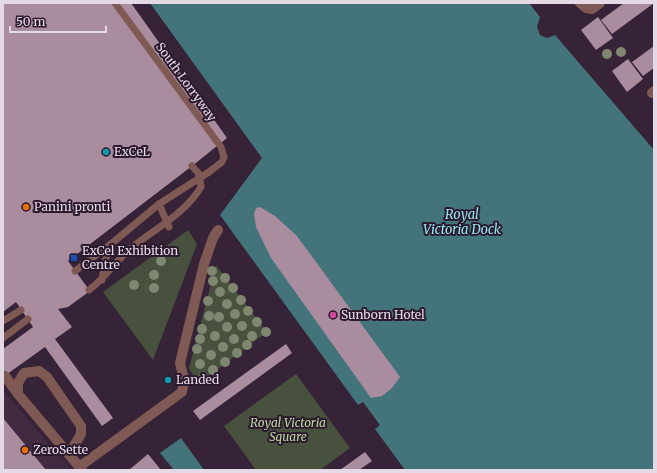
<svg xmlns="http://www.w3.org/2000/svg" width="657" height="473" viewBox="0 0 657 473" font-family="Merriweather,serif">
<rect width="100%" height="100%" fill="#362337"/>
<path fill="#422a43" d="M3,390l68,80h-68z"/>
<g fill="#48513e">
<path d="M188,230l9,14 -44,116 -50,-68z"/>
<path d="M216,265l51,67 -69,52 -9,-16z"/>
<path d="M296,374l54,74 -30,22h-64l-32,-44z"/>
</g>
<g fill="#43737b">
<path d="M150,3h379l11,14 -3,10 3,8 7,3 8,-3 99,115v320h-249l-30,-41 5,-4 -17,-23 -5,3 -138,-190 42,-57z"/>
<path d="M181,438l23,32h-30l-14,-17z"/>
</g>
<g fill="#aa8c9f">
<path d="M3,3h128l96,135 -35,28 -124,95 22,30 -22,16 -10,2 14,18 -17,12 58,79 -11,8 -57,-79 -42,30v-28l30,-22 -17,-25 -13,10z"/>
<path d="M624,3h30l-42,31 -11,-14z"/>
<path d="M598,17l15,21 -17,12 -15,-20z"/>
<path d="M654,46v22l-11,8 -11,-14z"/>
<path d="M628,59l15,20 -16,13 -15,-21z"/>
<path d="M260,207l15,9 22,20 103,141 -8,11 -10,8 -11,2 -100,-140 -15,-31 -2,-13 2,-6z"/>
<path d="M286,344l6,9 -92,67 -7,-9z"/>
<path d="M3,418l43,52h-43z"/>
<path d="M365,452l7,9 -13,9h-19z"/>
<path d="M148,454l13,16h-32z"/>
</g>
<g fill="none" stroke-linecap="round" stroke-linejoin="round">
<g stroke="#7f5953" stroke-width="7">
<path d="M115,3l106,144 3,10 -2,5 -13,10"/>
<path d="M75,271l36,-27"/>
<path d="M102,280l3,-19 6,-17"/>
<path d="M89,290c16,-12 26,-28 41,-41 25,-21 54,-34 71,-62l-2,-13 -7,-8"/>
<path d="M3,321l18,-11"/>
<path d="M3,338l25,-19"/>
</g>
<g stroke="#7f5953" stroke-width="10">
<path d="M580,3l6,5 6,1 8,-6"/>
<path d="M652,93l2,-2"/>
<path d="M5,376l13,18"/>
<path d="M69,454l12,-20v-8l-34,-49 -8,-6 -15,2 -6,10v11l64,76"/>
<path d="M79,467l103,-75 2,-12 -4,-17 24,-99 9,-26 5,-8"/>
</g>
<g stroke="#7f5953" stroke-width="7">
<path d="M159,204l10,23"/>
<path d="M111,244l48,-40 50,-32"/>
</g>
</g>
<g fill="#808770">
<circle cx="621" cy="52" r="5"/>
<circle cx="607" cy="54" r="5"/>
<circle cx="173" cy="252" r="5"/>
<circle cx="161" cy="261" r="5"/>
<circle cx="212" cy="271" r="5"/>
<circle cx="154" cy="275" r="5"/>
<circle cx="225" cy="278" r="5"/>
<circle cx="213" cy="281" r="5"/>
<circle cx="134" cy="285" r="5"/>
<circle cx="154" cy="288" r="5"/>
<circle cx="233" cy="288" r="5"/>
<circle cx="220" cy="292" r="5"/>
<circle cx="241" cy="300" r="5"/>
<circle cx="208" cy="301" r="5"/>
<circle cx="227" cy="304" r="5"/>
<circle cx="248" cy="311" r="5"/>
<circle cx="235" cy="314" r="5"/>
<circle cx="209" cy="316" r="5"/>
<circle cx="219" cy="317" r="5"/>
<circle cx="257" cy="322" r="5"/>
<circle cx="242" cy="326" r="5"/>
<circle cx="227" cy="327" r="5"/>
<circle cx="202" cy="329" r="5"/>
<circle cx="266" cy="332" r="5"/>
<circle cx="215" cy="336" r="5"/>
<circle cx="252" cy="336" r="5"/>
<circle cx="200" cy="339" r="5"/>
<circle cx="234" cy="339" r="5"/>
<circle cx="247" cy="345" r="5"/>
<circle cx="223" cy="347" r="5"/>
<circle cx="197" cy="349" r="5"/>
<circle cx="237" cy="353" r="5"/>
<circle cx="211" cy="355" r="5"/>
<circle cx="225" cy="362" r="5"/>
<circle cx="200" cy="364" r="5"/>
<circle cx="213" cy="370" r="5"/>
<circle cx="202" cy="379" r="5"/>
</g>
<g fill="#0f9aa8" stroke="#2b192d" stroke-width="1.5">
<circle cx="106" cy="152" r="4"/>
<circle cx="168" cy="380" r="4"/>
</g>
<g fill="#e8710a" stroke="#2b192d" stroke-width="1.5">
<circle cx="26" cy="207" r="4"/>
<circle cx="25" cy="450" r="4"/>
</g>
<rect fill="#1a4fb4" stroke="#2b192d" stroke-width="1.5" x="70" y="254" width="8" height="8" rx="2"/>
<circle fill="#d1479c" stroke="#2b192d" stroke-width="1.5" cx="333" cy="315" r="4"/>
<g text-anchor="middle" stroke-width="4" stroke-linejoin="round" paint-order="stroke">
<g font-size="12" fill="#e6d9e6" stroke="#2b192d">
<text transform="translate(186 82) rotate(54)" y="4">South Lorryway</text>
</g>
<g font-size="12" fill="#e6d9e6" stroke="#2b192d" text-anchor="start">
<text x="114" y="156">ExCeL</text>
<text x="34" y="211">Panini pronti</text>
<text x="82" y="255">ExCel Exhibition<tspan x="82" dy="14">Centre</tspan></text>
<text x="341" y="319">Sunborn Hotel</text>
<text x="176" y="384">Landed</text>
<text x="33" y="454">ZeroSette</text>
</g>
<g font-size="12" font-style="italic" fill="#bdd99e" stroke="#2b192d">
<text x="288" y="427">Royal Victoria<tspan x="288" dy="14">Square</tspan></text>
</g>
<g font-size="13" font-style="italic" fill="#94e8f5" stroke="#2b192d">
<text x="462" y="219">Royal<tspan x="462" dy="15">Victoria Dock</tspan></text>
</g>
</g>
<rect width="657" height="473" fill="none" stroke="#e6d9e6" stroke-width="8"/>
<path d="M10 26v6h96v-6" fill="none" stroke="#e6d9e6" stroke-width="2"/>
<text x="16" y="26" font-size="12" fill="#e6d9e6" stroke="#2b192d" stroke-width="3" paint-order="stroke">50 m</text>
</svg>
